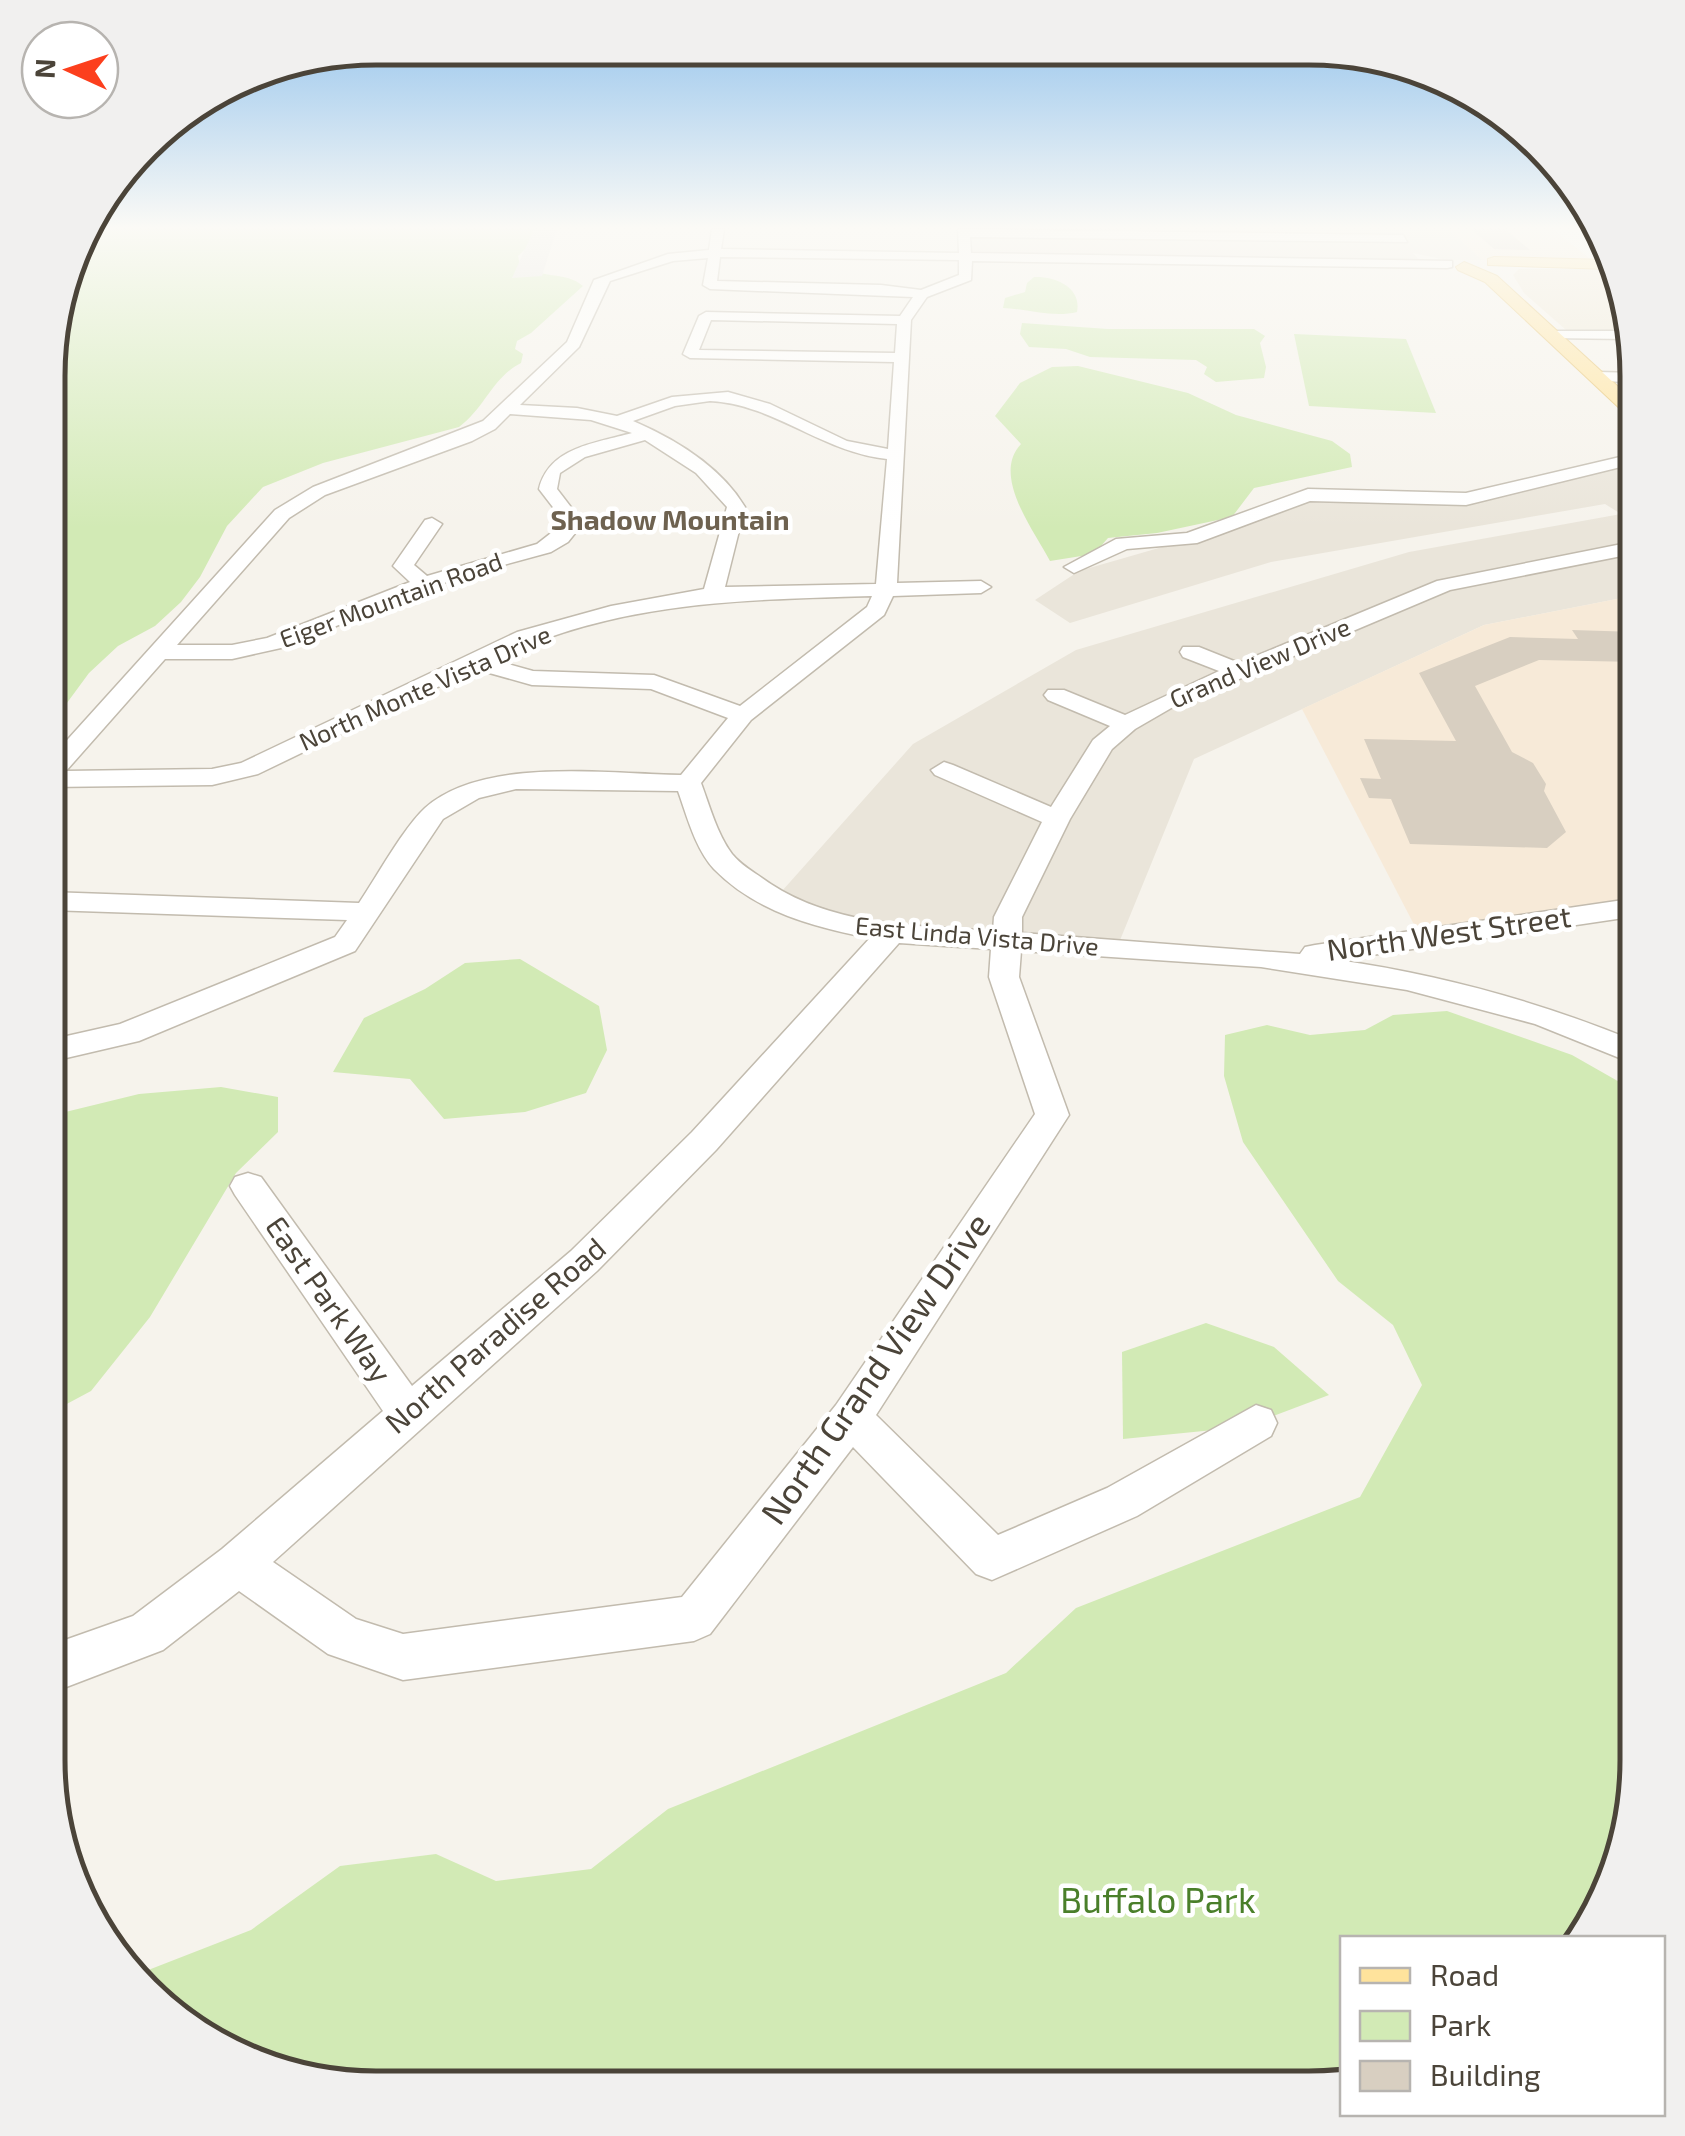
<svg xmlns="http://www.w3.org/2000/svg" width="1685" height="2136" viewBox="0 0 1685 2136" font-family="'Exo 2',sans-serif">
<rect width="100%" height="100%" fill="#f6f3ec"/>
<g fill="#eae5da">
<path d="M964,229h485l33,31h-36l-33,-7 9,10 -457,-6z"/>
<path d="M1637,458v137l-153,30 -290,134 -78,191 -225,-17 -117,-33 139,-156 163,-94 333,-98 212,-38 -16,-10 -334,58 -201,61 -35,-23 44,-29 111,-32 118,-44 158,4z"/>
</g>
<g fill="#f7ead8">
<path d="M1449,229h104l41,33 -112,-2z"/>
<path d="M1637,595v312l-215,33 -120,-231 182,-84z"/>
</g>
<path fill="#efe8d6" d="M1519,269h90l17,62 -60,-1 -42,-37 -11,-18z"/>
<g fill="#d2eab5">
<path d="M86,229h460l-28,27 2,9c19,14 46,6 63,21l-52,47 -14,8 -2,8 8,5 -2,9c-29,15 -36,45 -62,64l-136,36 -60,24 -36,39 -27,51 -19,25 -26,24 -37,20 -29,27 -39,53v-393z"/>
<path d="M1034,277c21,-1 48,10 43,35 -24,6 -49,-3 -74,-4l2,-10 20,-6 2,-9z"/>
<path d="M1022,323l86,6h146l11,7 -5,7 6,24 -2,11 -48,4 -12,-8 3,-7 -11,-7 -106,-3 -24,-8 -37,-2 -9,-13z"/>
<path d="M1294,334l112,5 30,74 -127,-7z"/>
<path d="M1078,366l110,27 48,22 96,26 18,13 2,13 -98,21 -22,29 -75,16 -49,5 -14,16 -44,7c-16,-31 -59,-85 -29,-117l-26,-28 25,-33 32,-16z"/>
<path d="M520,959l79,47 8,44 -21,43 -61,19 -81,7 -34,-40 -77,-7 31,-54 61,-29 40,-26z"/>
<path d="M1447,1011l125,44 65,37v690l-53,156h-242v146l-12,4h-976l-160,-55 -56,-59 113,-44 89,-64 96,-12 60,27 95,-12 77,-60 338,-136 70,-65 284,-111 62,-112 -29,-60 -55,-44 -95,-139 -19,-66 1,-41 42,-10 43,10 55,-5 28,-15z"/>
<path d="M221,1087l57,10v35l-42,41 -86,144 -59,74 -43,23 1,-298 90,-22z"/>
<path d="M1206,1323l68,24 55,48 -85,32 -121,12 -1,-87z"/>
</g>
<path fill="#e5e3e0" d="M534,229h23l-15,47 -30,2z"/>
<g fill="#d8cfc1">
<path d="M1471,229h34l25,21 -36,-1z"/>
<path d="M1572,630l65,2v30l-98,-2 -64,26 37,66 21,11 13,21 -2,7 22,41 -19,16 -137,-4 -19,-45 -22,-1 -9,-20 21,1 -17,-40 92,2 -37,-68 91,-36 68,2z"/>
</g>
<g fill="none" stroke-linecap="round" stroke-linejoin="round">
<defs>
<g id="minor">
<path d="M712,229h12l-3,20 238,4 -1,-24 445,6 4,7 -437,-5 1,16 481,8v6l-5,1 -475,-7 -1,19 -44,17 -16,23 -14,263 84,-2 10,6 -10,6 -88,3 -9,19 -133,105 -50,63c9,24 16,51 31,71 8,10 20,17 30,24 67,49 152,47 231,53l1,-14 48,-95 -107,-47 -4,-5 13,-8 9,3 98,42 42,-67 17,-14 -62,-26 -4,-5 4,-5h16l61,25 94,-44 -36,-14 -3,-5 3,-5h16l40,16 198,-82 200,-40v12l-187,37 -277,117 -38,22 -23,20 -42,70 -48,98v16l278,21 5,-7 10,-2 322,-47v18l-299,44c104,15 202,42 299,82v23l-102,-41 -128,-34 -146,-23 -240,-16 -2,26 50,138 -193,300 122,120 109,-47 149,-83 15,5 6,13 -6,13 -134,80 -145,64 -16,-6 -123,-127 -143,187 -16,7 -291,39 -75,-26 -89,-63 -76,59 -115,44v-48l85,-30 89,-67 161,-138 -148,-216 -5,-9 5,-9 13,-4 13,4 151,209 159,-135 121,-119 178,-194c-56,-11 -114,-26 -156,-69 -19,-21 -27,-53 -36,-78l-162,-2 -37,9 -36,21 -88,132 -216,90 -90,21v-22l71,-16 215,-87 12,-17 -298,-10v-18l310,11c17,-25 45,-76 66,-95 59,-52 183,-34 256,-33l47,-57 -77,-29 -119,-4 -57,-16 -217,105 -46,11 -163,2 1,-28 225,-249 38,-23 170,-66 84,-79 27,-62 74,-26 41,-4zM720,257l239,3v15l-38,15 -40,-5 -164,-4zM708,258l-5,27 7,4 203,8 -13,19 -194,-4 -7,4 -16,38 7,4 204,4 -6,87 -41,-8 -77,-37 -42,-12 -56,5 -55,19 -40,-8 -57,-3 59,-58 31,-66 63,-20zM711,320l186,4 -2,29 -196,-3zM710,401c64,3 111,51 177,58l-11,125 -151,3 20,-80c-24,-40 -70,-68 -112,-86l42,-15zM510,414l81,6 41,13c-36,10 -83,14 -93,56l20,26 1,11 -23,18 -110,32 -13,-11 28,-41 -10,-6 -7,2 -32,46 17,16 -143,56 -35,7h-55l112,-127 36,-23 147,-54 23,-12zM645,440l51,33 31,34 -23,82 -93,17 -94,26 -276,131 -29,6 -146,2 99,-112h67l49,-11 178,-71 92,-25 17,-10 12,-15 -3,-12 -20,-26 3,-16 25,-16zM872,596l-5,11 -127,99 -86,-31 -121,-4 -39,-11c123,-59 244,-60 378,-64zM899,943l92,6 -2,28 46,137 -199,291 -154,192 -279,37 -47,-15 -83,-57 324,-291 119,-121z"/>
<path d="M1554,331h71l3,8 -79,-1 -2,-3z"/>
<path d="M1598,372l39,1v10l-44,-3v-6z"/>
<path d="M1637,453v10l-171,42 -156,-4 -113,42 -70,6 -53,24 -10,-6 52,-28 71,-6 121,-44 158,4z"/>
</g>
<g id="major">
<path d="M1494,257l113,3 2,9 -121,-4v-6z"/>
<path d="M1464,262l33,14 140,128v16l-7,-2 -145,-136 -27,-12 -2,-3z"/>
</g>
</defs>
<use href="#minor" stroke="#c2bbae" stroke-width="3"/>
<use href="#major" stroke="#e6c16a" stroke-width="2"/>
<use href="#minor" fill="#fff" fill-rule="evenodd"/>
<use href="#major" fill="#ffe39c" fill-rule="evenodd"/>
</g>
<linearGradient id="sky" x2="0" y2="1"><stop stop-color="#8fc1ec"/><stop offset="0.43" stop-color="#fbfaf6"/><stop offset="1" stop-color="#fbfaf6" stop-opacity="0"/></linearGradient>
<rect width="1685" height="528" fill="url(#sky)"/>
<g text-anchor="middle" stroke-width="9" stroke-linejoin="round" paint-order="stroke">
<g font-size="25" fill="#4b4439" stroke="#fff">
<text transform="translate(391 600) rotate(-20)" y="9">Eiger Mountain Road</text>
<text transform="translate(1260 663) rotate(-23)" y="9">Grand View Drive</text>
<text transform="translate(425 688) rotate(-24)" y="9">North Monte Vista Drive</text>
<text transform="translate(977 936) rotate(5)" y="9">East Linda Vista Drive</text>
</g>
<g font-size="28" font-weight="bold" fill="#6e6250" stroke="#fff">
<text x="670" y="530">Shadow Mountain</text>
</g>
<g font-size="30" fill="#4b4439" stroke="#fff">
<text transform="translate(1449 934) rotate(-8)" y="10">North West Street</text>
<text transform="translate(328 1300) rotate(55)" y="10">East Park Way</text>
<text transform="translate(496 1336) rotate(-41)" y="10">North Paradise Road</text>
</g>
<g font-size="35" fill="#4b4439" stroke="#fff">
<text transform="translate(876 1369) rotate(-55)" y="12">North Grand View Drive</text>
</g>
<g font-size="35" fill="#4a7f2a" stroke="#fff">
<text x="1158" y="1913">Buffalo Park</text>
</g>
</g>
<path d="M0 0H1685V2136H0ZM376 65H1309A311 311 0 0 1 1620 376V1760A311 311 0 0 1 1309 2071H376A311 311 0 0 1 65 1760V376A311 311 0 0 1 376 65Z" fill="#f1f0ef" fill-rule="evenodd"/>
<path fill="none" stroke="#4b4439" stroke-width="5" d="M376 65H1309A311 311 0 0 1 1620 376V1760A311 311 0 0 1 1309 2071H376A311 311 0 0 1 65 1760V376A311 311 0 0 1 376 65Z"/>
<rect x="1340" y="1936" width="325" height="180" fill="#ffffff" stroke="#b7b4b0" stroke-width="2.5"/>
<rect x="1360" y="1968" width="50" height="15" fill="#ffe39c" stroke="#b7b4b0" stroke-width="2.5"/>
<text x="1430" y="1986" font-size="30" fill="#4b4439">Road</text>
<rect x="1360" y="2011" width="50" height="30" fill="#d2eab5" stroke="#b7b4b0" stroke-width="2.5"/>
<text x="1430" y="2036" font-size="30" fill="#4b4439">Park</text>
<rect x="1360" y="2061" width="50" height="30" fill="#d8cfc1" stroke="#b7b4b0" stroke-width="2.5"/>
<text x="1430" y="2086" font-size="30" fill="#4b4439">Building</text>
<g transform="translate(70 70) rotate(273)"><circle r="48" fill="#ffffff" stroke="#b7b4b0" stroke-width="2.5"/>
<path d="M0-8L18 38L0 25L-18 38Z" fill="#fc3f1d"/>
<text y="-15" font-size="28" font-weight="bold" text-anchor="middle" fill="#4b4439">N</text>
</g>
</svg>
